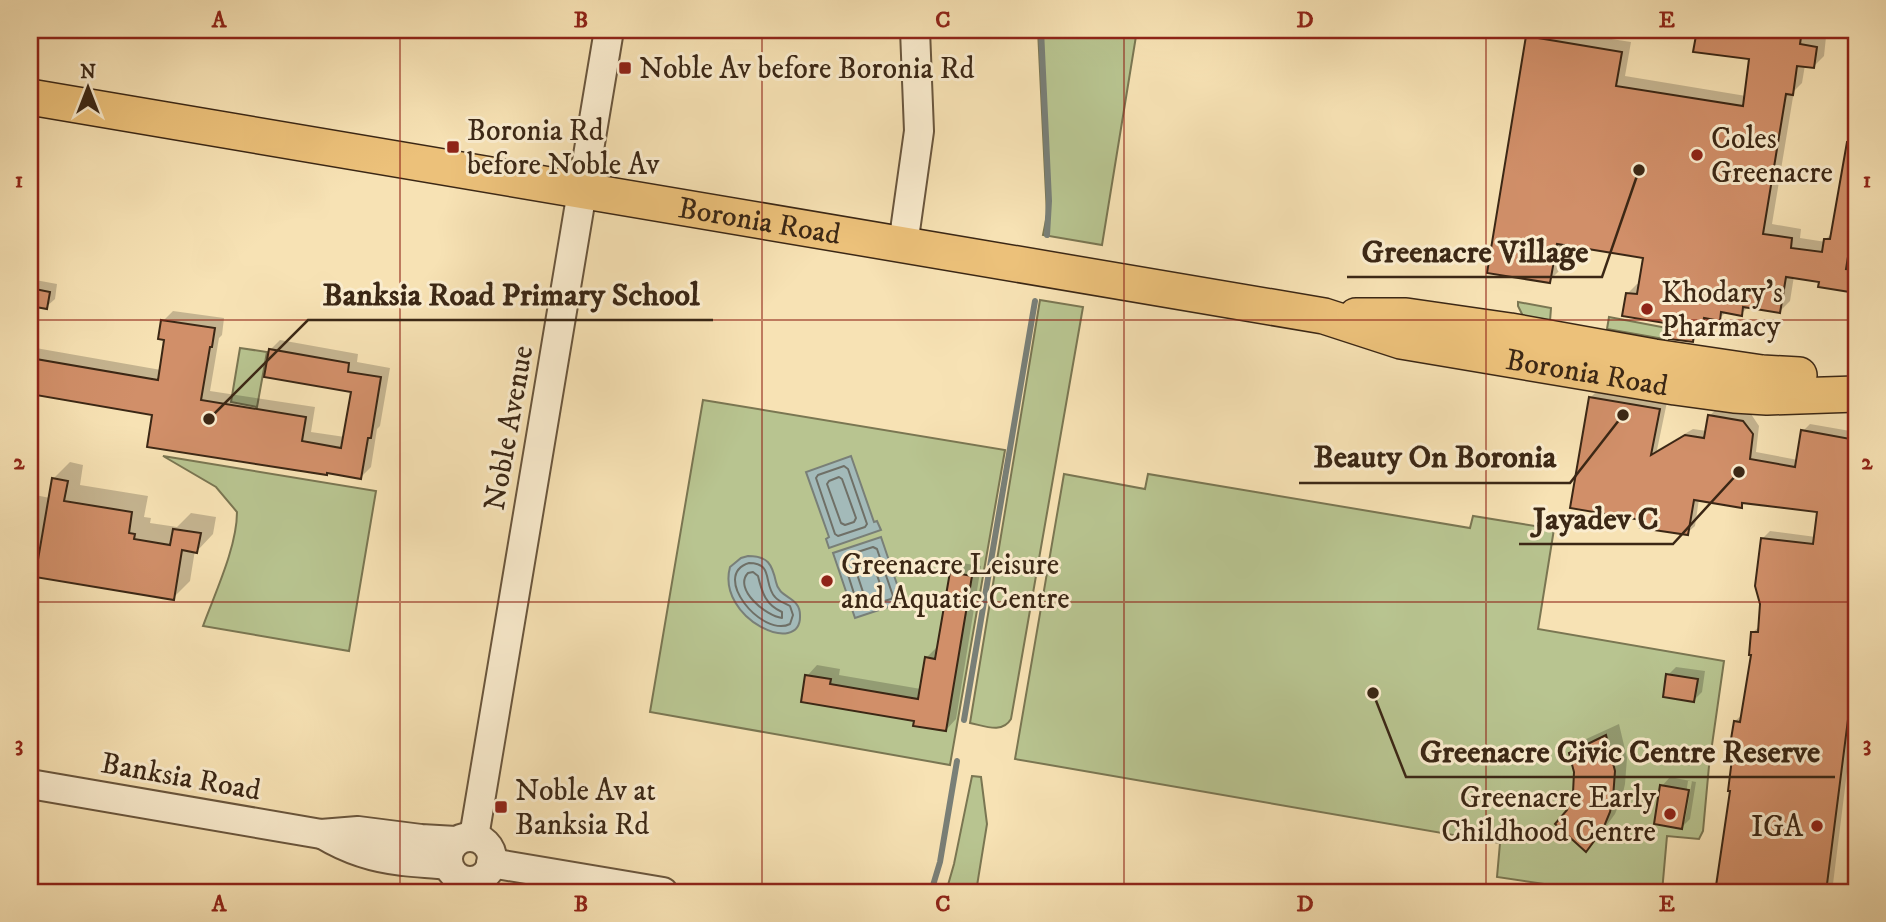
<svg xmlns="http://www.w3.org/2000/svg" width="1886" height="922" viewBox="0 0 1886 922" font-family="'IM FELL DW Pica',serif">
<rect width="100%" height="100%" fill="#f7e2b4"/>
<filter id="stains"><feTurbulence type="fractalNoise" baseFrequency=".00286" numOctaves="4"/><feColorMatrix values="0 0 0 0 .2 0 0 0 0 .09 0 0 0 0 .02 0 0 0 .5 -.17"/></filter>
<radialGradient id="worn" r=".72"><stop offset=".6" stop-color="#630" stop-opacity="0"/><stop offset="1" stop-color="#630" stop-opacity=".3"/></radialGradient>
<g fill="#b8c490" stroke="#7a7652" stroke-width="2">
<path d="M1038,30h99l-35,215 -59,-10 4,-20z"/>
<path d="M1040,300l43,7 -72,412c-9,15 -26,7 -41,4z"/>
<path d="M1518,302l33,6 -1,13 -27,-5 -5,-10z"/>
<path d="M1609,317l58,11 -3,11 -57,-10z"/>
<path d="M240,348l27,4 -10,55 -26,-5z"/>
<path d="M703,400l302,50 -55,315 -300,-53z"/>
<path d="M163,456l213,35 -27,160 -146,-25c12,-33 34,-79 34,-114l-21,-25z"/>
<path d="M1064,474l81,15 3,-15 322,54 3,-12 81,13 -16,100 186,32 -15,105 -6,65 -4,8 -32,-3 -5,56h-64l-101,-15 3,-34 -485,-84z"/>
<path d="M972,776l9,1 6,47 -11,68h-30l8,-28z"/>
</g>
<g fill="#a3bab9" stroke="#797f77" stroke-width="2">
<path d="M851,456l23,66 3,-1 4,9 -52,18 -3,-9 3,-2 -23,-65z"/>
<path d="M881,537l22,65 -48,16 -22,-65z"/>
<path d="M748,556c20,0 24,8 28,26 3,17 24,14 24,33 2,43 -84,4 -70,-48l11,-9z"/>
</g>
<g fill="#0003" fill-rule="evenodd">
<path d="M1535,30h18l78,12 -6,34 121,20 5,-38 -56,-8 3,-20h112l-1,5 17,2 -2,19 -10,10 -9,-1 -3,18 -8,8 -22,133 29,5 -1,9 26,4v-3l7,-7 18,-105 5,-5v169l-36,-5 1,-6 -27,-4 -4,25 -10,10 -31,-5 -8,8 -14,-3 -8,8 -8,-2 -19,24 -19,-18 -46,-29 10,-10h4l4,-28 -81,-13 -5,28 -10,10 -21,-244z"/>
<path d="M30,279l27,5 -2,15 -9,8 -16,-3z"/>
<path d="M173,311l51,7 -2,17 -3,3 -9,53 105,16 -4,25 34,5 8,-46 -83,-41 10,-10 78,14 -1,8 33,6 -10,58 -3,3 -6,38 -10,10 -207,-64 -124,-21v-45l131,23 5,-32 -3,-17z"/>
<path d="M1598,390l69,12 -10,48 36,-21 14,2 2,-15 8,-7 34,5 8,12 -3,26 42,8 5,-29 7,-7 46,8v268l-24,192h-102l5,-171 8,-7 10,-60v-22l7,-6 2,-87 8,-8 46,6 3,-27 -74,-8 -4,4 -42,-7 -4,27 -8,7 -44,-14 -53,-121z"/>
<path d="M70,462l13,3 -3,20 68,11 -4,21 7,1 -1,5 27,4 14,-14 25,4 -3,17 -16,17 -2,-1 -5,31 -17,17 -143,-24v-80l20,4 3,-19z"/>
<path d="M962,563l19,3 -25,153 -10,11 -30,-10 -109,-44 10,-11 23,4 -1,6 82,14 5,-31 10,-10 3,1 13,-76z"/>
<path d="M1676,667l29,4 -3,21 -8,8 -26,-25z"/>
<path d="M1619,724l8,34 -2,26 -3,13 -7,17 -17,23 -12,12 -14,-44 4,-33 -5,-19 13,-13z"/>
<path d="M1670,777l26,5 -6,37 -8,8 -20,-41zM1688,781h4l-7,39h-3z"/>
</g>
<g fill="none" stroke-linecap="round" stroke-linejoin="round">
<g stroke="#6f7067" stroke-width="2">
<path d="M844,466l4,3 19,55 -2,3 -27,9 -3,-2 -19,-56 2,-3z"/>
<path d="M839,477l3,2 14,39 -2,4 -9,3 -4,-2 -14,-39 2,-3z"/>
<path d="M873,547l4,2 16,47 -2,3 -30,9 -3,-2 -15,-47 2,-3z"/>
<path d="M868,558l4,2 10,30 -2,3 -13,4 -3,-2 -10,-30 2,-3z"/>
<path d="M749,563c25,0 14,21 26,34 4,5 10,6 15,9l3,9 -3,9c-28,14 -80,-49 -41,-61z"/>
<path d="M753,572l5,4c4,17 8,29 24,36v6c-16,-2 -49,-29 -34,-45z"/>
</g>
<g stroke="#797f77" stroke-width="6">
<path d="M1041,30l8,171 -2,34"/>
<path d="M964,720l71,-419"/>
<path d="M931,892l9,-30 17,-101"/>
</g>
</g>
<g fill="#d18f69" stroke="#3b2715" stroke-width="2">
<path d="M1697,30h105l-2,14 17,3 -3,21 -17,-2 -4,29 -7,-1 -23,140 29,4 -1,10 31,4 2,-13h6l17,-97h9v72h-1l-9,55 10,1v23l-38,-6 1,-5 -33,-5 -6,36 -37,-6 -1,9 -21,-4 -1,9 -16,-3 -3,12 -6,-1 -2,13 -24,-3 2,-15 -49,-8 4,-23 11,1 6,-36 -86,-14 -7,39 -63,-10 39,-237 96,16 -6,34 127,20 6,-47 -56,-7z"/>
<path d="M30,288l20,4 -3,17 -17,-3z"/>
<path d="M161,320l54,8 -3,19h-2l-9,53 105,17 -4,24 39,7 10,-56 -87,-15 5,-28 80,14 -1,9 33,5 -10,61h-3l-7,41 -34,-6v2l-180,-28 5,-32 -122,-21v-36l128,22 6,-40 -6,-1z"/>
<path d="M1589,397l71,12 -9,46 34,-20 19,3 4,-23 35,6 10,13 -3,25 45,8 6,-37 55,10v217l-30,235h-98l1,-4 -13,-2 14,-95h-2l5,-40 -3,-6 4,-24 6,1 11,-67h-2l2,-23h7l2,-28 -5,-18 6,-48 52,6 4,-32 -75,-9v5l-48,-8 -6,35 -48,-7 1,-8 -71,-12z"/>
<path d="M52,478l16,3 -4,20 68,11 -3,21 6,1 -1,5 36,6 3,-16 28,4 -4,20 -15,-3 -8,50 -139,-23z"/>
<path d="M950,572l22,4 -26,155 -33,-5 1,-5 -113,-19 4,-27 26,4 -1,5 88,15 7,-42 10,2z"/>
<path d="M1666,674l32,5 -4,23 -31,-5z"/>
<path d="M1606,735l9,36 -2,27 -3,14 -7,17 -17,23 -31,-28 12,-14 6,-17 1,-21 -5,-19z"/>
<path d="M1660,785l29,5 -7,39 -28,-5z"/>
</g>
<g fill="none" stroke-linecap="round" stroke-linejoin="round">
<defs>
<g id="minor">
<path d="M903,245l16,-114 -4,-101"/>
<path d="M30,784l291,50 37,-3 63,8 35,2"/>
<path d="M324,835c25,15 50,23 79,26 15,2 30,2 45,4"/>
<path d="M474,837l135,-807"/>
<circle cx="470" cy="859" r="22"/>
<path d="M491,863l172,29"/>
</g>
<g id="major">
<path id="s1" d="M30,97l1294,219 77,25 274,46 59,8 33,2 89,-3"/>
<path d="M1356,316h50l104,15 144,26 108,16 37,2"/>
</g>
</defs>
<use href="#minor" stroke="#6a563d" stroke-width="32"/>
<use href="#major" stroke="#3b2715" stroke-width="38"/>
<use href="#minor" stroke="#faecce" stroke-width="28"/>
<use href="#major" stroke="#ecc17a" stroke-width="35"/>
</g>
<path fill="none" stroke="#8f2418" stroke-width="2" stroke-opacity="0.55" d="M400,30v862M762,30v862M1124,30v862M1486,30v862M30,320h1826M30,602h1826"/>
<g fill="#8f2418" stroke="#faecce" stroke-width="2.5">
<rect x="618" y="61" width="14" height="14" rx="3.5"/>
<rect x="446" y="140" width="14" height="14" rx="3.5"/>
<circle cx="1697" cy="155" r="7"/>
<circle cx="1647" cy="309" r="7"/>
<circle cx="827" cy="581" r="7"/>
<rect x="494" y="800" width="14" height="14" rx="3.5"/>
<circle cx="1670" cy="814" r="7"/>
<circle cx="1817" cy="826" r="7"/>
</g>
<g text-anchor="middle" stroke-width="6" stroke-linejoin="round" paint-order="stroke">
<g font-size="30" fill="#3b2715" stroke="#faecce" text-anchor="start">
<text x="639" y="78">Noble Av before Boronia Rd</text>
<text x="467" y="140">Boronia Rd<tspan x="467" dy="34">before Noble Av</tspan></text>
<text x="1711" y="148">Coles<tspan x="1711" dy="34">Greenacre</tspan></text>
<text x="1661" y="302">Khodary's<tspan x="1661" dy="34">Pharmacy</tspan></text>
<text x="841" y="574">Greenacre Leisure<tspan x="841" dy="34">and Aquatic Centre</tspan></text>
<text x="515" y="800">Noble Av at<tspan x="515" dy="34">Banksia Rd</tspan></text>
<text x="1656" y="807" text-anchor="end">Greenacre Early<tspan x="1656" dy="34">Childhood Centre</tspan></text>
<text x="1803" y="836" text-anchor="end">IGA</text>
</g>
<g font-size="30" fill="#3b2715" stroke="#faecce">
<text dy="10" stroke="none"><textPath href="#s1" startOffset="740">Boronia Road</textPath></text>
<text dy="10" stroke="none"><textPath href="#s1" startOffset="1582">Boronia Road</textPath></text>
<text transform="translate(508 428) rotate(-80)" y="10">Noble Avenue</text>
<text transform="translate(181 776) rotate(10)" y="10">Banksia Road</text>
</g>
</g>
<path fill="none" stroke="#3b2715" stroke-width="2.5" d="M1639 170L1602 277H1347M209 419L308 320H713M1623 415L1570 483H1299M1739 472L1673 544H1519M1373 693L1406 777H1835"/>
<g fill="#3b2715" stroke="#faecce" stroke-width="2.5">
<circle cx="1639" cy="170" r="7"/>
<circle cx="209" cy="419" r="7"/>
<circle cx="1623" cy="415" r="7"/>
<circle cx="1739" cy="472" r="7"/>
<circle cx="1373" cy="693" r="7"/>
</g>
<g font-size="32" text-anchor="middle" font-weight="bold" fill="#3b2715" stroke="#faecce" stroke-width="6" stroke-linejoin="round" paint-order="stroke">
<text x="1475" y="262">Greenacre Village</text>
<text x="511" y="305">Banksia Road Primary School</text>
<text x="1435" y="467">Beauty On Boronia</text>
<text x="1596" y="529">Jayadev C</text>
<text x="1620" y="762">Greenacre Civic Centre Reserve</text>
</g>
<rect width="1886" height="922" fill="none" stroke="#f7e2b4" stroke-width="77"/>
<g transform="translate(88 88)" stroke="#faecce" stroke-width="5" paint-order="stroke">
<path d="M0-5L12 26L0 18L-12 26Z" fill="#3b2715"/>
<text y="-10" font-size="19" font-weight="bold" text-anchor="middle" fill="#3b2715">N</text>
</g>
<rect x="38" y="38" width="1810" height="846" fill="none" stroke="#8f2418" stroke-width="2.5"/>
<g font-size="23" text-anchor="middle" font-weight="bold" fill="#8f2418">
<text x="219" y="27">A</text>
<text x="581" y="27">B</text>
<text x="943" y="27">C</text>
<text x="1305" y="27">D</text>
<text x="1667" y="27">E</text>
<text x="19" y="187">1</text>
<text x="1867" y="187">1</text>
<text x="19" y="469">2</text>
<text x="1867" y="469">2</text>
<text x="19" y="751">3</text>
<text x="1867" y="751">3</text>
<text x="219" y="911">A</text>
<text x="581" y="911">B</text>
<text x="943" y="911">C</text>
<text x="1305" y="911">D</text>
<text x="1667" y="911">E</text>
</g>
<rect width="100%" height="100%" filter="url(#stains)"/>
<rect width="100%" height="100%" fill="url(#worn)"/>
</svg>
